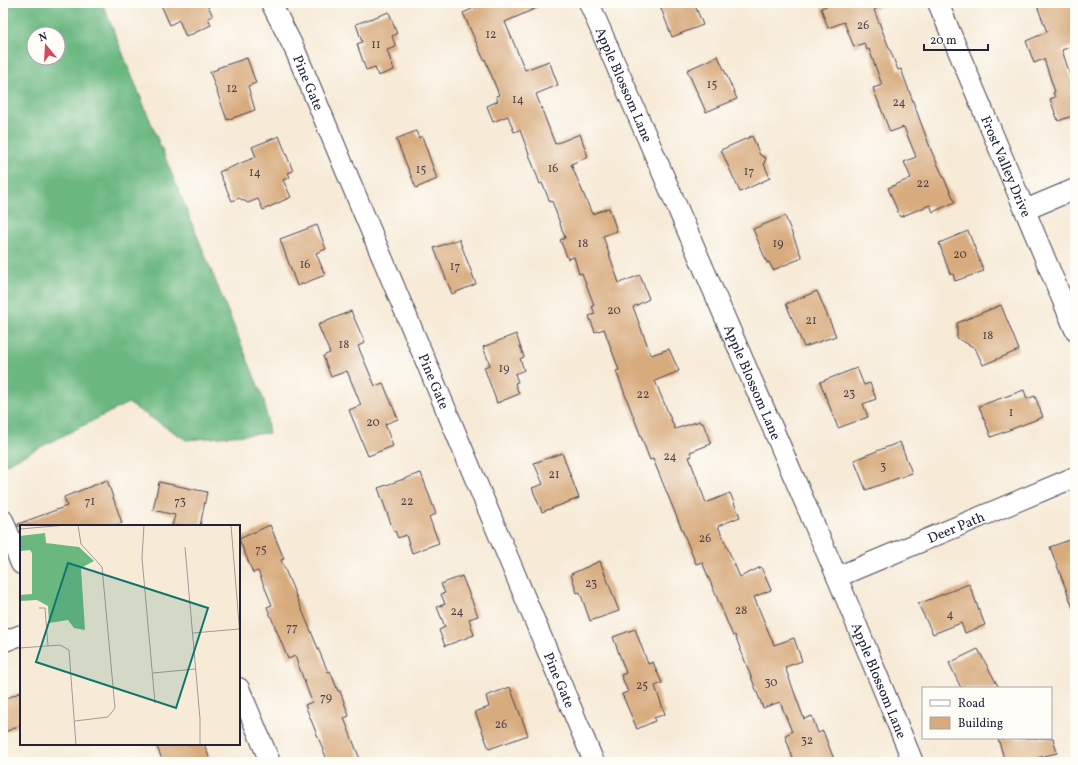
<svg xmlns="http://www.w3.org/2000/svg" width="1078" height="765" viewBox="0 0 1078 765" font-family="Vollkorn,serif">
<rect width="100%" height="100%" fill="#fdfcf7"/>
<filter id="ink" filterUnits="userSpaceOnUse"><feTurbulence type="fractalNoise" baseFrequency=".025" numOctaves="2"/><feDisplacementMap in="SourceGraphic" scale="8" xChannelSelector="R" yChannelSelector="G"/><feConvolveMatrix kernelMatrix="1 2 1 2 8 2 1 2 1" color-interpolation-filters="sRGB"/></filter>
<filter id="wash" filterUnits="userSpaceOnUse"><feTurbulence type="fractalNoise" baseFrequency=".012" numOctaves="4" result="noise"/><feDisplacementMap in="SourceGraphic" scale="16" xChannelSelector="R" yChannelSelector="G"/><feGaussianBlur stdDeviation="0.9" result="paint"/><feColorMatrix in="noise" values="0 0 0 0 0 0 0 0 0 0 0 0 0 0 0 0 0 1.4 0 .05"/><feComposite in="paint" operator="in"/></filter>
<g filter="url(#wash)">
<rect width="100%" height="100%" fill="#f7ead7"/>
<path fill="#6ab780" stroke="#466c5e" fill-rule="evenodd" d="M3,3h101l-1,2 161,395 5,33 -83,7 -58,-37 -125,63zM34,34h24v24h-24z"/>
<g id="blocks">
<g fill="#d8ab7e">
<path d="M160,3h54l-6,3 5,10 -5,2 3,7 -25,12 -7,-17 -9,5z"/>
<path d="M486,3h62l-43,19 20,48 24,-9 9,24 -22,9 19,50 25,-10 8,23 -17,7 21,50 17,-6 8,23 -14,5 16,47 21,-8 9,24 -16,8 18,48 18,-6 10,22 -24,10 20,48 25,-8 1,2h2l8,21 -21,8 2,4 -3,1 17,46 24,-10 10,24 -22,9 22,51 21,-10 10,23 -17,7 20,48 20,-7 8,23 -17,6 19,52 8,-3 6,17 5,-2 12,31h-41l-9,-27 7,-3 -12,-30 -17,6 -28,-73 -2,1 -31,-74 -6,2 -43,-105 -3,1 -34,-89 3,-1 -15,-41 -9,3 -6,-16 6,-2 -3,-8 2,-1 -12,-32 -3,1 -5,-17 -6,2 -8,-19 5,-2 -13,-37 -2,1 -8,-19 -2,1 -20,-54 -6,2 -6,-16 -15,6 -6,-16 11,-5 -2,-5 3,-1 -14,-36 -1,1 -21,-47z"/>
<path d="M659,3h35l9,22 -31,12z"/>
<path d="M834,3h54l-14,7 24,60 3,-1 30,81 24,52 -22,10 -3,-7 -30,12 -12,-29 23,-10 -7,-16 12,-5 -12,-30 -14,5 -17,-44 9,-3 -13,-36 -2,1 -3,-7 -10,4 -10,-25 -16,6 -7,-20z"/>
<path d="M1036,3h36l3,7v35l-13,5 13,40v25l-17,6 -8,-22 5,-2 -2,-4 2,-1 -11,-33 -10,4 -8,-22 21,-9z"/>
<path d="M389,12l8,22 -5,2 4,11 -9,3 7,20 -16,6 -3,-9 -9,3 -9,-26 5,-2 -6,-18z"/>
<path d="M718,56l19,43 -31,13 -19,-42z"/>
<path d="M247,58l9,25 -8,3 7,24 -28,10 -17,-48 8,-3 -1,-1z"/>
<path d="M416,131l3,7 3,-2 15,43 -21,9 -20,-49z"/>
<path d="M279,136l14,35 -5,2 2,4 -7,3 8,17 -28,13 -5,-11 -10,4 -9,-5 -7,3 -13,-29 37,-15 -4,-10z"/>
<path d="M752,136l8,19 6,3 -2,6 6,14 -30,14 -19,-42z"/>
<path d="M785,216l17,42 -29,12 -4,-8 -2,1 -14,-34z"/>
<path d="M317,225l9,24 -10,4 9,22 -28,11 -17,-47z"/>
<path d="M968,231l16,40 -29,10 -2,-7h-3l-11,-31z"/>
<path d="M459,239l17,45 -24,10 -18,-46z"/>
<path d="M817,291l19,45 -32,11 -18,-43z"/>
<path d="M1001,305l18,45 -36,15 -8,-17 -18,-10v-15z"/>
<path d="M351,311l14,32 -7,3 17,40 8,-3 15,36 -13,5 8,22 -25,10 -19,-46 12,-5 -14,-34 -16,6 -8,-21 7,-3 -12,-28z"/>
<path d="M516,334l8,23 -4,2 4,11 -9,4 3,8 -3,1 4,11 -22,9 -13,-36 6,-2 -7,-18z"/>
<path d="M857,368l7,17 6,-2 6,16 -13,5 5,13 -30,11 -18,-46z"/>
<path d="M1024,390l3,9 8,-3 8,21 -52,20 -12,-31z"/>
<path d="M900,442l12,31 -46,17 -12,-30z"/>
<path d="M562,453l17,45 -37,14 -10,-24 11,-4 -9,-21z"/>
<path d="M421,473l15,41 -7,3 10,26 -27,10 -6,-18 -8,3 -3,-7 -1,1 -16,-44z"/>
<path d="M107,480l15,43 -9,3h-95v-2l49,-18 -3,-9z"/>
<path d="M159,482l48,10 -7,34h-28l3,-11 -22,-5z"/>
<path d="M270,525l14,34 -3,1 47,112 2,-1 8,20h2l9,25 -5,2 17,44h-33l-23,-57 7,-3 -17,-46 -7,3 -21,-52 5,-2 -14,-34 -5,2 -14,-34z"/>
<path d="M1075,538v70h-2l-23,-61z"/>
<path d="M600,561l19,50 -29,10 -10,-29 -3,1 -6,-19z"/>
<path d="M462,576l16,40 -9,3 5,16 -29,11 -6,-16 6,-3 -8,-20 8,-3 -4,-10 4,-1 -4,-9z"/>
<path d="M969,584l16,41 -20,8 -4,-10 -28,11 -15,-30z"/>
<path d="M635,629l13,35 5,-2 9,21 -7,3 10,28 -11,4 1,3 -18,8 -15,-35 6,-2 -7,-17 5,-2 -13,-36z"/>
<path d="M978,649l21,39h-38l-12,-25z"/>
<path d="M510,687l18,48 -39,14 -14,-37 14,-5 -3,-11z"/>
<path d="M21,692v33l-18,8v-33z"/>
<path d="M998,738h55l4,15 -20,5 1,4h-33z"/>
<path d="M156,744h48l7,18h-48z"/>
</g>
</g>
</g>
<g filter="url(#ink)">
<use href="#blocks" fill-opacity="0" stroke="#424052" stroke-width="1"/>
<g fill="none" stroke-linecap="round" stroke-linejoin="round">
<defs>
<g id="street">
<path id="s1" d="M271,3l24,47 299,712"/>
<path id="s2" d="M589,3l248,574 76,185"/>
<path id="s3" d="M938,3l137,327"/>
<path d="M1025,210l50,-21"/>
<path d="M3,520l18,44"/>
<path id="s4" d="M837,577l238,-100"/>
<path d="M3,642l18,-7"/>
<path d="M239,688l31,74"/>
</g>
</defs>
<use href="#street" stroke="#424052" stroke-width="22"/>
<use href="#street" stroke="#fff" stroke-width="20"/>
</g>
</g>
<g text-anchor="middle" stroke-width="3.5" stroke-linejoin="round" paint-order="stroke">
<g font-size="12" fill="#50444c">
<text x="863" y="29">26</text>
<text x="491" y="38">12</text>
<text x="376" y="48">11</text>
<text x="712" y="88">15</text>
<text x="232" y="92">12</text>
<text x="518" y="103">14</text>
<text x="899" y="106">24</text>
<text x="553" y="172">16</text>
<text x="421" y="173">15</text>
<text x="749" y="175">17</text>
<text x="255" y="176">14</text>
<text x="923" y="187">22</text>
<text x="583" y="247">18</text>
<text x="778" y="247">19</text>
<text x="960" y="258">20</text>
<text x="305" y="268">16</text>
<text x="455" y="270">17</text>
<text x="614" y="314">20</text>
<text x="811" y="324">21</text>
<text x="988" y="339">18</text>
<text x="344" y="348">18</text>
<text x="504" y="372">19</text>
<text x="849" y="397">23</text>
<text x="643" y="398">22</text>
<text x="1011" y="416">1</text>
<text x="373" y="426">20</text>
<text x="670" y="460">24</text>
<text x="883" y="470">3</text>
<text x="554" y="478">21</text>
<text x="90" y="505">71</text>
<text x="180" y="505">73</text>
<text x="407" y="505">22</text>
<text x="705" y="542">26</text>
<text x="261" y="553">75</text>
<text x="591" y="587">23</text>
<text x="741" y="614">28</text>
<text x="457" y="615">24</text>
<text x="950" y="618">4</text>
<text x="292" y="631">77</text>
<text x="771" y="686">30</text>
<text x="642" y="689">25</text>
<text x="326" y="701">79</text>
<text x="501" y="728">26</text>
<text x="807" y="744">32</text>
</g>
<g font-size="14" fill="#22223b" stroke="#fdfcf7">
<text dy="5" stroke="none"><textPath href="#s1" startOffset="88">Pine Gate</textPath></text>
<text dy="5" stroke="none"><textPath href="#s2" startOffset="89">Apple Blossom Lane</textPath></text>
<text dy="5" stroke="none"><textPath href="#s3" startOffset="177">Frost Valley Drive</textPath></text>
<text dy="5" stroke="none"><textPath href="#s1" startOffset="412">Pine Gate</textPath></text>
<text dy="5" stroke="none"><textPath href="#s2" startOffset="413">Apple Blossom Lane</textPath></text>
<text dy="5" stroke="none"><textPath href="#s4" startOffset="129">Deer Path</textPath></text>
<text dy="5" stroke="none"><textPath href="#s2" startOffset="737">Apple Blossom Lane</textPath></text>
<text dy="5" stroke="none"><textPath href="#s1" startOffset="736">Pine Gate</textPath></text>
</g>
</g>
<g transform="translate(20 525)">
<rect width="220" height="220" fill="#f7ead7"/>
<path d="M25,8l1,10 33,4 15,14 -13,7 4,62 -11,-2 -6,-8 -19,3 -1,-17 -11,-6 -17,1v-6l12,-1v-41l-2,-3 -10,1v-15z" fill="#6ab780"/>
<path fill="none" stroke="#a29a99" stroke-width="1" d="M124,0l-2,33 13,145M211,0l9,111M0,4l46,-4M165,22l15,172v26M19,83h6l3,38M173,108l46,-4M0,123l40,-3 9,5 7,95M133,148l42,-4M55,196l33,-4 7,-9 -13,-141 -21,-23 -3,-19"/>
<path fill="#0f766e" fill-opacity="0.15" stroke="#0f766e" stroke-width="2" d="M48,38l140,45 -32,100 -140,-46z"/>
<rect width="220" height="220" fill="none" stroke="#22223b" stroke-width="2"/>
</g>
<rect width="1078" height="765" fill="none" stroke="#fdfcf7" stroke-width="16"/>
<rect x="922" y="687" width="130" height="52" fill="#fdfcf7" stroke="#a5a5ac"/>
<rect x="930" y="700" width="20" height="6" fill="#ffffff" stroke="#a5a5ac"/>
<text x="958" y="707" font-size="12" fill="#22223b">Road</text>
<rect x="930" y="717" width="20" height="12" fill="#d8ab7e" stroke="#a5a5ac"/>
<text x="958" y="727" font-size="12" fill="#22223b">Building</text>
<g transform="translate(46 46) rotate(342)"><circle r="19" fill="#fdfcf7" stroke="#a5a5ac"/>
<path d="M0-3L7 15L0 10L-7 15Z" fill="#d1495b"/>
<text y="-6" font-size="11" font-weight="bold" text-anchor="middle" fill="#22223b">N</text>
</g>
<path d="M924 44v6h64v-6" fill="none" stroke="#22223b" stroke-width="2"/>
<text x="930" y="44" font-size="12" fill="#22223b" stroke="#fdfcf7" stroke-width="3" paint-order="stroke">20 m</text>
</svg>
